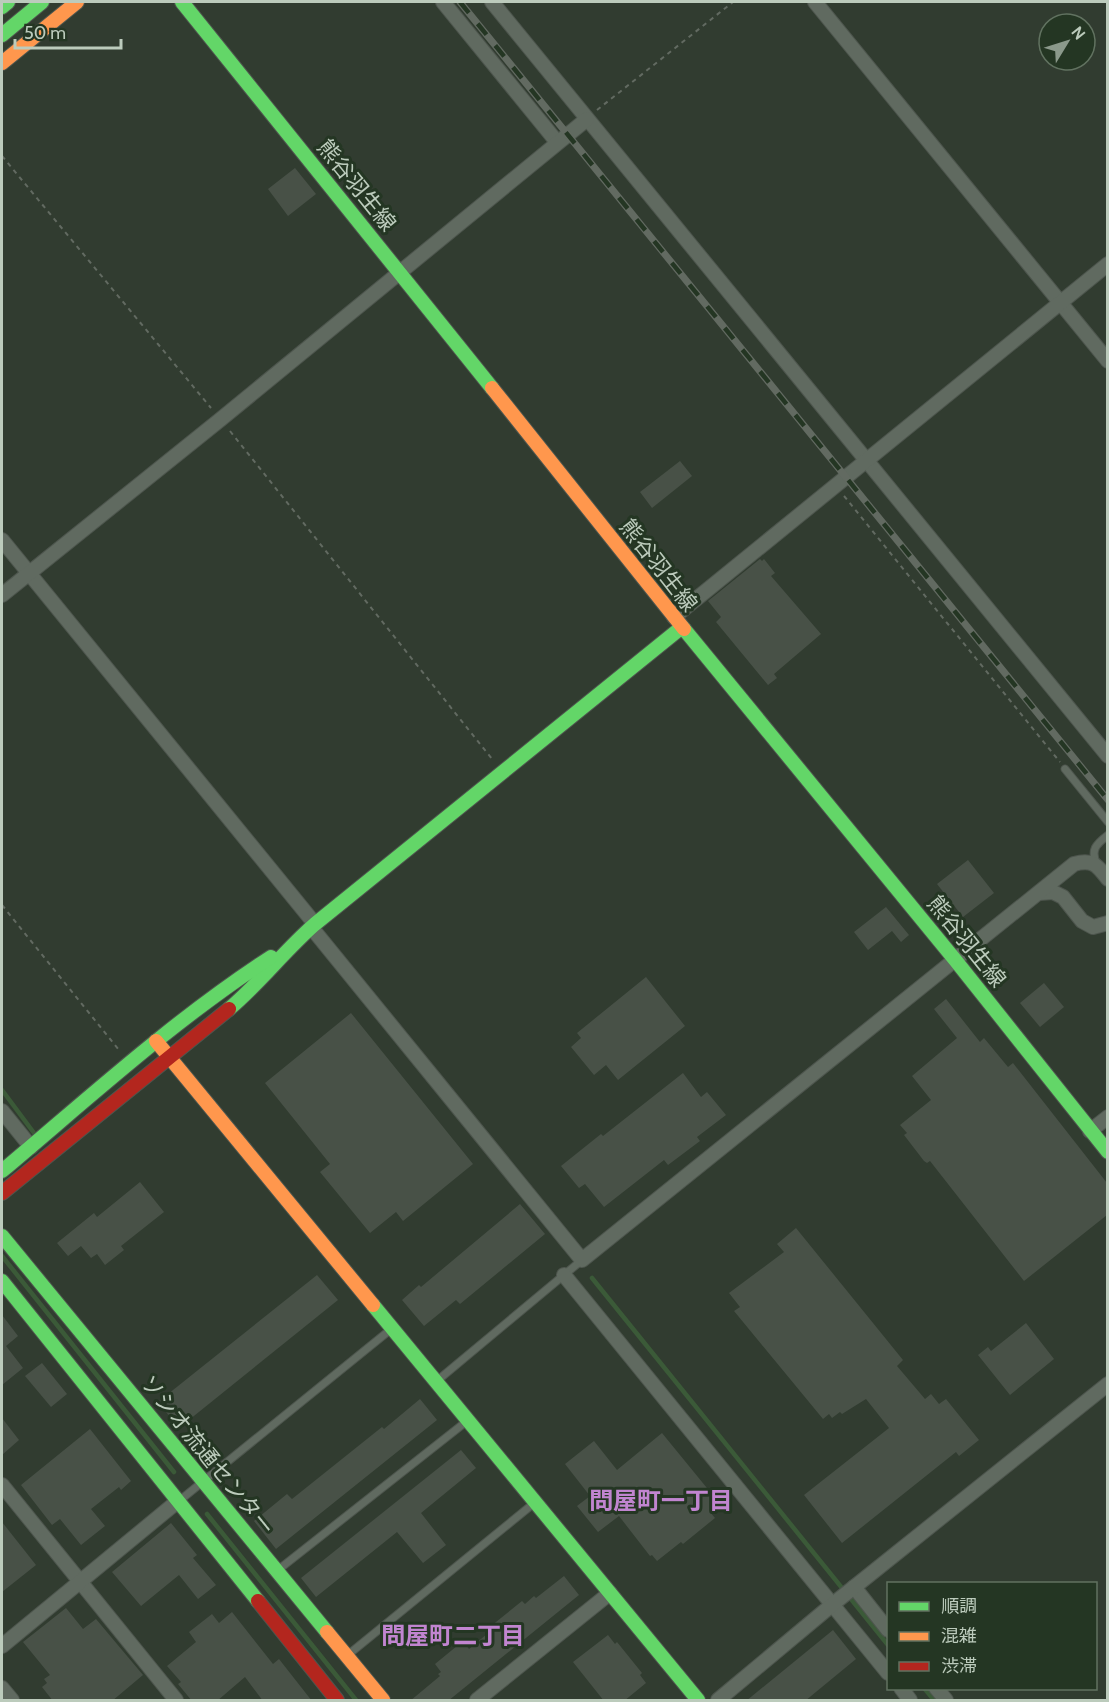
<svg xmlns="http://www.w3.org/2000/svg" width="1109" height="1702" viewBox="0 0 1109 1702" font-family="Cabin,'Noto Sans JP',sans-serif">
<rect width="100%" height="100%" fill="#313c30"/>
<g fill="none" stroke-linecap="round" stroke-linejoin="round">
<g stroke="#3b5a38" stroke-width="4.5">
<path d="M2,1090l32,43"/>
<path d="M2,1256l172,216"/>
<path d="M592,1278l296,367"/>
<path d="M207,1514l149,186"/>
<path d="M924,1688l10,12"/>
</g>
</g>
<g fill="#485147">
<path d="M295,168l21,26 -28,22 -20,-27z"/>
<path d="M680,461l12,15 -40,32 -12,-16z"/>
<path d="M760,559l2,2 2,-2 11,14 -4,3 50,58 -47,40 3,4 -9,7 -52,-63 5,-5 -13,-16z"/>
<path d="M968,860l26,33 -31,24 -26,-33z"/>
<path d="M886,907l23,28 -8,7 -9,-11 -24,19 -14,-18z"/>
<path d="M646,977l39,49 -67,54 -12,-15 -12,10 -23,-28 10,-9 -4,-5z"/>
<path d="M1044,983l20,24 -24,20 -20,-24z"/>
<path d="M946,999l34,43 4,-4 24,29 5,-4 94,120v32l-83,66 -94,-120 -3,2 -3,-2 -20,-26 3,-2 -7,-8 31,-25 -19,-24 45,-38 -23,-29z"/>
<path d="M351,1013l122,151 -70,57 -7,-9 -26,21 -50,-61 10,-8 -65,-81z"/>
<path d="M683,1073l18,24 6,-5 19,23 -29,22 3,4 -32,24 -4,-5 -60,47 -19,-23 -6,4 -18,-22 40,-32 2,2z"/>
<path d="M140,1182l24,30 -43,34 3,4 -19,15 -8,-11 -6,4 -10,-12 -13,10 -11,-13 37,-30 3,4z"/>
<path d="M520,1204l25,30 -85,70 -4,-4 -32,26 -22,-26 17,-15 2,2z"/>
<path d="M796,1228l107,132 -6,6 28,33 6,-5 8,10 7,-5 33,41 -20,16 -3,-4 -114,91 -38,-48 85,-67 -23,-29 -24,15 -2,-2 -8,6 -3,-4 -6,5 -89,-108 6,-4 -11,-14 55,-41 -7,-8z"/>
<path d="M317,1275l21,25 -159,128 -21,-26z"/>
<path d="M2,1315l16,21 -12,10 17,22 -21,17z"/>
<path d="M1026,1323l28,36 -44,36 -32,-40 10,-8 3,4z"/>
<path d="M42,1363l25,31 -16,13 -26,-31z"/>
<path d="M420,1399l17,21 -161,129 -22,-28 33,-27 5,5 90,-72 2,2z"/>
<path d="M2,1418l17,22 -17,15z"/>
<path d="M90,1429l41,52 -10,9 -2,-3 -28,22 14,17 -24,19 -21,-26 -8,6 -31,-40z"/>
<path d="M662,1433l58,71 -10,8 5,6 -32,26 -2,-2 -24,19 -5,-6 -2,1 -31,-40 -21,16 -21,-26 13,-10 -25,-32 29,-23 23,29z"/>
<path d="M461,1450l15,18 -55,45 25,32 -23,18 -26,-31 -81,65 -15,-19z"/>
<path d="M2,1522l34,43 -34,27z"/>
<path d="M171,1523l26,32 -4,3 23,27 -18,14 -19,-24 -38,31 -29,-34z"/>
<path d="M564,1576l15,19 -131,106h-38l30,-25 -2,-2 3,-2 -6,-8 28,-23 6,8 24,-20 -2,-3 31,-25 3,3 9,-8 2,2z"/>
<path d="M66,1608l17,21 13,-10 47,56 -31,26h-59l-11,-14 5,-4 -3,-4 6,-4 -27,-33z"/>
<path d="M232,1612l41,52 6,-5 33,42h-49l-18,-24 -28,24h-25l-14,-17 3,-2 -14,-16 29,-24 -7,-10 23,-18 7,9z"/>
<path d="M833,1630l23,29 -51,42h-59z"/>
<path d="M608,1635l7,9 2,-2 25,31 -2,2 6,8 -22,18h-20l-31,-39z"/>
</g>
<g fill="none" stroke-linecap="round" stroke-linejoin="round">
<defs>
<g id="lane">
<path d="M1065,769l43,53"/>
<path d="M1097,865c-7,-15 -1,-21 11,-30"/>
<path d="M438,1380l144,-120"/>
<path d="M179,1501l211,-171"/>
<path d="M278,1570l189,-149"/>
<path d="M349,1654l184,-150"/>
</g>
<g id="street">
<path d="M443,2l114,140"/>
<path d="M492,2l616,754"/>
<path d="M815,2l293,359"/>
<path d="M2,540l313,384"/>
<path d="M2,595l219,-176 366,-300"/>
<path d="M674,617l434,-353"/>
<path d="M1039,893l14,-1 10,5 19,24 11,6 15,-4"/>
<path d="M311,927l271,333 492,-396c19,-5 23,1 34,15"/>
<path d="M2,1111l29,36"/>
<path d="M1090,1131l18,-14"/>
<path d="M564,1275l324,398"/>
<path d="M2,1485l174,215"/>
<path d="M854,1587l34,43"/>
<path d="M2,1646l176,-145"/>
<path d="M2,1688l10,12"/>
<path d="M901,1688l9,12"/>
<path d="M936,1688l10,12"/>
<path d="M477,1700l133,-107"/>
<path d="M718,1700l115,-96 275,-220"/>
</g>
<g id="fast">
<path d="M182,2l310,386"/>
<path d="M2,7l6,-5"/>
<path d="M2,35l40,-33"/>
<path d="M684,629l272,332 152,191"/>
<path d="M229,1009c31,-26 55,-58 86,-85l367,-297"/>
<path d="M2,1171c88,-74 172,-151 269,-214"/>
<path d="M2,1236l325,396"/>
<path d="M2,1281l256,320"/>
<path d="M373,1305l325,395"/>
</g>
<g id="slow">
<path d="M2,63l75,-61"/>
<path d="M492,388l192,241"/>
<path d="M156,1041l217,264"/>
<path d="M327,1632l56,68"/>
</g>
<g id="jam">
<path d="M2,1193l227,-184"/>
<path d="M258,1601l79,99"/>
</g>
</defs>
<use href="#lane" stroke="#4e564e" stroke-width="9"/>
<use href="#street" stroke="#4e564e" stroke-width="16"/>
<use href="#fast" stroke="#4e564e" stroke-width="16"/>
<use href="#slow" stroke="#4e564e" stroke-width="16"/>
<use href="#jam" stroke="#4e564e" stroke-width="16"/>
<g stroke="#626a61" stroke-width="2" stroke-dasharray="4.5 4.5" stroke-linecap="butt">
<path d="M597,110l136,-108"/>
<path d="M2,156l209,252"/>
<path d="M230,431l262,328"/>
<path d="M844,496l216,266"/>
<path d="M2,905l117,145"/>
</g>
<use href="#lane" stroke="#606a60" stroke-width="7"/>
<use href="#street" stroke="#606a60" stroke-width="14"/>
<use href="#fast" stroke="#63d668" stroke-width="14"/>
<use href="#slow" stroke="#ff974d" stroke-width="14"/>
<use href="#jam" stroke="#b3261e" stroke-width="14"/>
<defs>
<path id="rail" d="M460,2l648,798"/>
</defs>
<use href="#rail" stroke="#626a61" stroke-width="7"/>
<use href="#rail" stroke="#243623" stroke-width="4.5" stroke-dasharray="14" stroke-linecap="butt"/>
</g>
<g text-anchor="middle" stroke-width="6" stroke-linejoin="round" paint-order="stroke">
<g font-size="22" fill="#bccbbc" stroke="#243623">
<text transform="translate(357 185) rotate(51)" y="8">熊谷羽生線</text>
<text transform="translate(659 565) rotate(52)" y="8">熊谷羽生線</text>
<text transform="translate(967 941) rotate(51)" y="8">熊谷羽生線</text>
<text transform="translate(208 1455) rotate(51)" y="8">ソシオ流通センター</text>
</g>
<g font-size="24" font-weight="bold" fill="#c185d0" stroke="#243623">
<text x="661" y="1509">問屋町一丁目</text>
<text x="453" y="1644">問屋町二丁目</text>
</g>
</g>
<rect width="1109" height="1702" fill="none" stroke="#bccbbc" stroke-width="6"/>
<rect x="887" y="1582" width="210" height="108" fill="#243623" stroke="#617260" stroke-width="1.5"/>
<rect x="899" y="1602" width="30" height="9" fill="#63d668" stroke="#617260" stroke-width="1.5"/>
<text x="941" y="1612" font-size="18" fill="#bccbbc">順調</text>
<rect x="899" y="1632" width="30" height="9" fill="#ff974d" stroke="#617260" stroke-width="1.5"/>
<text x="941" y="1642" font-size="18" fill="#bccbbc">混雑</text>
<rect x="899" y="1662" width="30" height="9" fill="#b3261e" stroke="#617260" stroke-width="1.5"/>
<text x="941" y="1672" font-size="18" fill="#bccbbc">渋滞</text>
<g transform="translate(1067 42) rotate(52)"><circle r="28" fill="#243623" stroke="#617260" stroke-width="1.5"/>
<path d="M0-4.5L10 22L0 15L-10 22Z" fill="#8b998b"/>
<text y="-9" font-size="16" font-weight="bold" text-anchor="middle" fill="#bccbbc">N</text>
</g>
<path d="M15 39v9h106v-9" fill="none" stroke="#bccbbc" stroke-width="3"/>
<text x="24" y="39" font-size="18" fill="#bccbbc" stroke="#243623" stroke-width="4.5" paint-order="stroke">50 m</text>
</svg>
